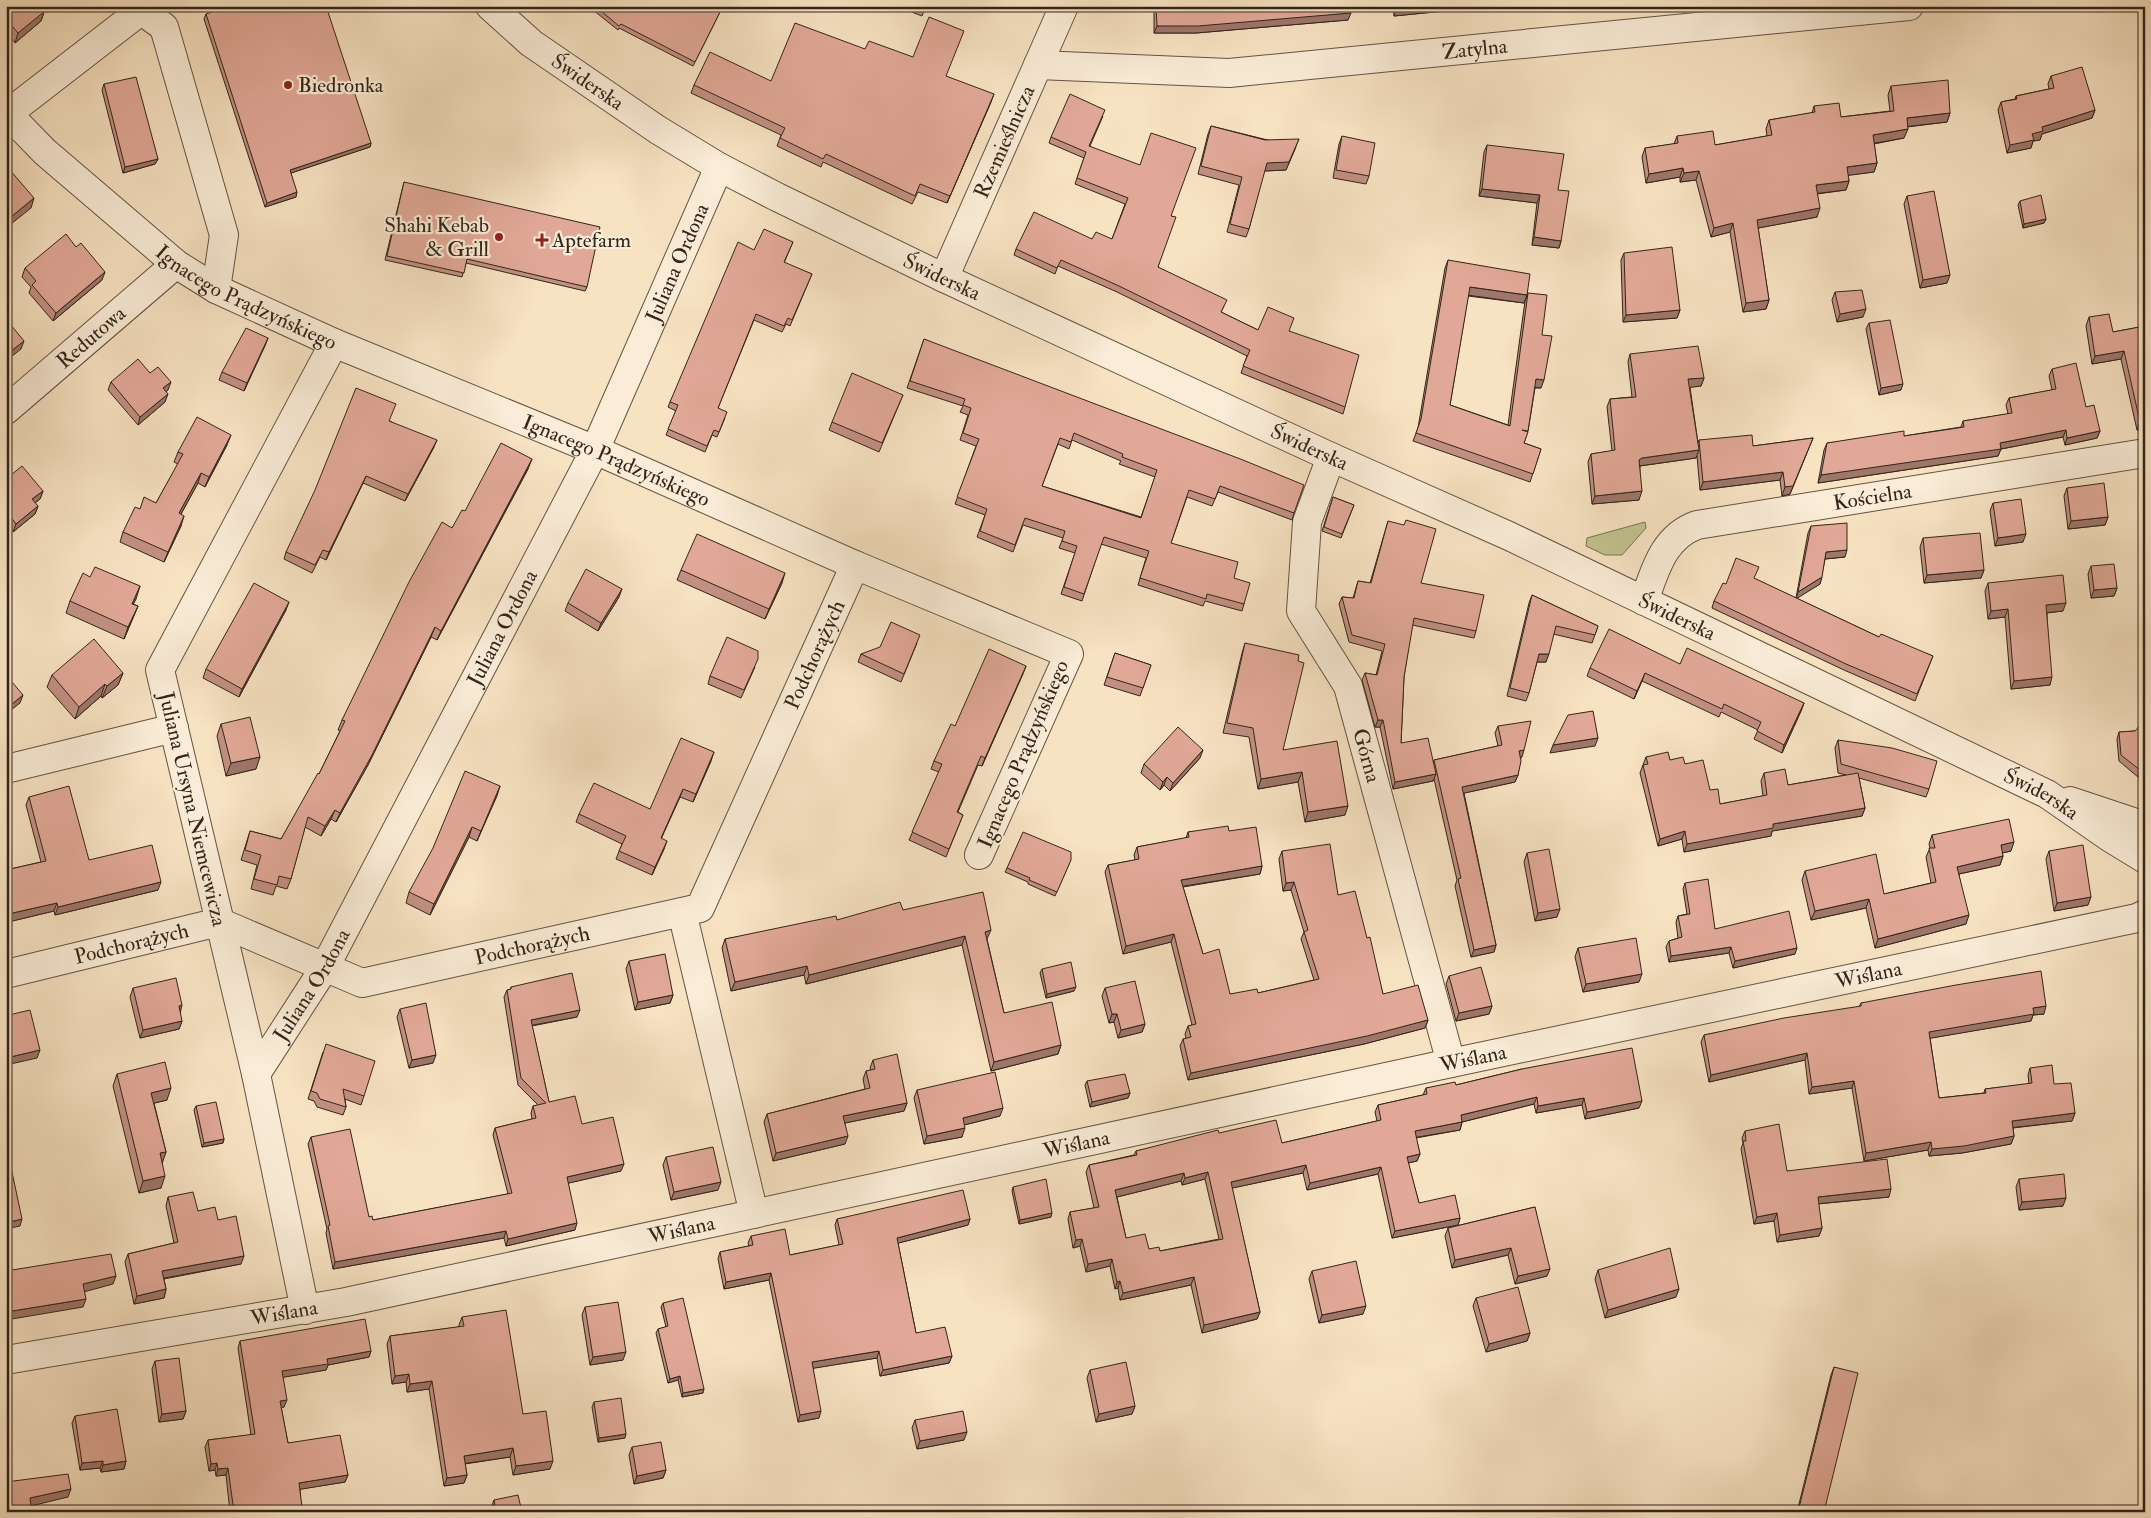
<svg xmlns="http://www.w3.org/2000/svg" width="2151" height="1518" viewBox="0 0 2151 1518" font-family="'IM FELL Double Pica',serif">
<rect width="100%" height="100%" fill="#f7e2c2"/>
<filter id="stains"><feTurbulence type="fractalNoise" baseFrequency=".004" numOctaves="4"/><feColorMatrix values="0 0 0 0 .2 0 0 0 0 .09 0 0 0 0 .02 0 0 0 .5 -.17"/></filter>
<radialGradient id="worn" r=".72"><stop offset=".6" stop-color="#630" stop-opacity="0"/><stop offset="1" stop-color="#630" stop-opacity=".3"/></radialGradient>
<path fill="#c2c28f" stroke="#7a7454" d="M1645,522l1,6 -24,27h-17l-19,-9 1,-8z"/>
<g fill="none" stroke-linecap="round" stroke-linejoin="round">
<defs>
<g id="minor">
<path id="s1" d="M490,6l41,37 127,87 61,37 58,30 167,81 387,179 178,79 538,258 62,43 36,22"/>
<path d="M142,11l22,16 60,208 -8,54"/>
<path id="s2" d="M1038,65l191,8 680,-67"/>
<path id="s3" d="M6,112l39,40 131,112 40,25 118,54 261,107 260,115 214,89 -90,201"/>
<path d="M6,115l141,-109"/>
<path id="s4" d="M944,278l120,-272"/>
<path id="s5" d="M6,410l170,-146"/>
<path id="s6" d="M1331,457l-24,65 -6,89 47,75 103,377"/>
<path id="s7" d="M1644,601c11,-30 19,-64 53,-76l448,-72"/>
<path d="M6,769l168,-41"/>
<path d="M2070,801l75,25"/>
<path d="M682,912l72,302"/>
<path id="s8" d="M6,974l213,-52 143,61 338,-75 155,-343"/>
<path id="s9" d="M256,1074l69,-107 270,-517 124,-283"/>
<path d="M305,1310l-49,-236 -96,-404 174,-327"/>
<path id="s10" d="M6,1360l340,-58 1105,-239 686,-145 8,-4"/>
</g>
</defs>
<use href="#minor" stroke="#635444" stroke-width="30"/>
<use href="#minor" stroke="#faecd7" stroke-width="28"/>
</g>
<g fill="#c29082" stroke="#32251a" fill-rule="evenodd">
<path d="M6,6h45l-7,6 -3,9 -26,22 -9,-11z"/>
<path d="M588,6h48l2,2 85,-2 -30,60 -74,-38 -1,2z"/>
<path d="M896,6h30l-4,10z"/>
<path d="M1154,6h196l-2,14 -152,13h-42z"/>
<path d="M1393,6h102l-101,10z"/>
<path d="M206,14l165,129 -1,4 -79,26 5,24 -31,10 -61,-188z"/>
<path d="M946,76l45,26 -44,101 -29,-11 -6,12 -89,-42 -2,5 -44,-21 4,-11 -90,-42 3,-8 77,-4z"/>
<path d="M2051,76l44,34 -3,8 -50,16 -2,6 -7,1 -2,7 -24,5 -9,-43 3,-8 14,-3 1,-3 33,-7 -1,-5z"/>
<path d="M104,84l54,75 -3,5 -32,9 -21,-83z"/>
<path d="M1891,86l59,27 -3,9 -40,5 -3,11 -30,6 3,19 -3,9 -26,3 1,6 -3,9 -29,4v23l-59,11 11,72 -3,9 -23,3 -13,-80 -19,5 -15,-57 -16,2v-5l-34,6 -4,-26 3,-9 29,-4 3,-8 38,9 52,-9 -1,-7 3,-9 43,-7 2,-7 27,11 49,-6 -2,-16z"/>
<path d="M1103,116l-13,30 81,70 -13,51 66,39 -3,6 37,18 31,1 56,76 -2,7 -102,-41 6,-17 -130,-64 -59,-26 -3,8 -41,-19 2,-6 76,-10h20l13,-35 -50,-20 9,-26 -35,-15 2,-6z"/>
<path d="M1211,126l85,21 -10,23 -22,1 -15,58 -3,8 -19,-5 12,-47 -41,-11 10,-40z"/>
<path d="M1342,136l27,40 -3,8 -33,-6 6,-34z"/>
<path d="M1487,145l71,45 3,51 -2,7 -27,-3 5,-42 -58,-7 5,-44z"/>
<path d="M404,182l183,105 -2,4 -119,-28 -4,14 -77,-17z"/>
<path d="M1907,196l40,87 -27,5 -16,-84z"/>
<path d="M2020,201l26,18 -2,4 -21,5 -5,-23z"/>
<path d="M793,242l-9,21 28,11 -22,52 -4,-2 -4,8 -28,-12 -36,88 7,10 -8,19 -5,-2 -7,17 -39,-17 10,-24 -8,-4 2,-5 84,-152z"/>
<path d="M1624,253l56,57 -3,8 -54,4 -2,-62z"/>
<path d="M1448,260l79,35 -3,8 -56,-7 -18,109 58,20 17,-124 3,-8 14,42 -1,53h-6l-7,43 -4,12 17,6 -11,33 -117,-41 5,-13 27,-160z"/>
<path d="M25,268l77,12 -49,41 -24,-28 2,-6 -9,-10z"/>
<path d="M1835,292l28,25 -26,5 -5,-22z"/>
<path d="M2089,317l24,15 32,-6v103l-8,1 -16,-71 -29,5 -6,-38z"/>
<path d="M1869,323l32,67 -22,5 -13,-66z"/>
<path d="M268,338l-24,53 -25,-11 3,-8z"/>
<path d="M924,339l370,174 -2,7 -74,-28 -6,14 -25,-9 -16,46 63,35 10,26 -2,7 -37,-10 -2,5 -65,-21 8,-27 -45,-14 -19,57 -21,-7 14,-41 -16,-5 4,-10 -40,-13 -10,27 -36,-15 8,-22 -30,-11 21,-58 -16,-6 8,-25 -8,-3 3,-6 -56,-18zM1072,440l49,21 -2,3 36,13 -14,40 -99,-31 16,-42 11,5z"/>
<path d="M1630,354l74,24 -3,8 -11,1 8,56 1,-3 54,6 60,-8 -23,56 -8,2 -2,-16 -80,10 -3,-34 -1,2 -56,8 -1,34 -47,4 -4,-42 3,-8 21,-3 -5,-44 3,-8 22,-2 -4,-35z"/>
<path d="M2052,369l34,38 14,24 -3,7 -32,7 -2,-8 -62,12 -3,7 -180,27 6,-33 3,-7 77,-7 57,-9 2,-6 45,-7 -2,-9 3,-7 43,-8 -3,-14z"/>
<path d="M150,373l18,17 -2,2 -1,10 -27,23 -30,-35 3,-8z"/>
<path d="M903,395l-24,57 -50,-22 3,-8z"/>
<path d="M390,421l44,26 -29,54 -42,-18 -37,77 -6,-3 -8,16 -28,-14 2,-7z"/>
<path d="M227,445l-22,42 -7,-4 -17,31v12l-17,36 -44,-20 3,-10 17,-23 16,-6 22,-39 -4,-2 4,-10z"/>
<path d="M528,469l-91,171 -6,-3 -63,128 -32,57 -5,-3 -10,17 -16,-9 -14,52 -4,10 -11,-3 -3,9 -22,-6 6,-24 -16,-5 9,-29 31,8 38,-65 21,-43 -2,-1 4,-10 110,-192 13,-17z"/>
<path d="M2143,477h2l-1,38 -3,-33z"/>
<path d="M6,479l37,12 -3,8 -5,4 3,3 -3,8 -22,18 -6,-8 -1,1z"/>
<path d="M2067,488l41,29 -3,8 -37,4 -4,-33z"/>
<path d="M1333,497l21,8 -13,33 -19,-7z"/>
<path d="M1993,503l30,39 -28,4 -5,-35z"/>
<path d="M1388,521l33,62 55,48 -2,7 -62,-13 -8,52 -3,66 32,19 1,-2 64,-14 -3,-13 3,-7 24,31h-1l-3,18 -3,7 -51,11 32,152 -2,7 -23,5 -16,-71 2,-6 -23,-101 -1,2 -40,8 -13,-62h-5l-13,-47 3,-7 11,2 6,-24 -33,-9 -10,-38 3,-7 11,1 5,-17 12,2z"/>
<path d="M1811,526l34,31 -20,2 -5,25 -24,14 83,39 54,19 -18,45 -71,-31 -132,-62 2,-7 12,-17 28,-5 42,19 12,-65z"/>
<path d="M1923,538l61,32 -3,8 -57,5 -4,-36z"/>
<path d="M2091,566l26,22 -3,8 -23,2 -3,-24z"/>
<path d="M681,570l101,13 -17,36 -88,-39z"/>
<path d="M90,577l46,22 -3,5 5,2 -14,33 -58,-26 4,-12z"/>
<path d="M1988,583l75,28 -16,2 3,72 -39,4 -6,-72 -17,2 -3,-28z"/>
<path d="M1532,595l66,31 -6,17 -39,-9 -7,28h-9l-8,31 -3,8 -19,-5 22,-93z"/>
<path d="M619,597l-21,34 -33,-20 3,-8z"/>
<path d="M286,610l-47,87 -36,-19 3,-9z"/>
<path d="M917,643l-16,39 -43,-20 3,-8z"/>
<path d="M1245,643l38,107 62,65 -40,7 -7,-40 -40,7 -9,-52 -26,-4 19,-80z"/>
<path d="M1115,653l36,12 -11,31 -36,-11z"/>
<path d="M1680,664l124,39 -3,8 -19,42 -28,-14 4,-9 -37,-18 -2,5 -77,-36 -8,18 -47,-23 3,-8z"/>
<path d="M1026,666l-44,100 -4,-1 -20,47 5,3 -17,42 -37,-17 30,-68 -8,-3 3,-8 21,-35z"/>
<path d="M755,667l-14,31 -33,-14 2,-8z"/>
<path d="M123,673l-5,12 -16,13 -1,-2 -26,23 -28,-32 5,-12z"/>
<path d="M221,724l35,45 -30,7 -9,-40z"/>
<path d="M2135,731l10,45 -7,1 -19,-16 -2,-22 2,-7z"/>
<path d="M1838,740l91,49 -3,8 -67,-19 6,30 -3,8 -90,15 -1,5 -87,16 -2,-13 -24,7 -18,-73 6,-16 24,3 15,4 25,26 10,14 43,-8 -2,-15 3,-8 24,12 58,-10 -8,-2 -3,-25z"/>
<path d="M1200,758l-30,33 -6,-6 -4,5 -19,-17 3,-9z"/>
<path d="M711,761l-18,41 -13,-5 -19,41 3,11 -12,26 -36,-16 6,-15 -46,-22 3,-8 71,-5z"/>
<path d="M500,786l-23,55 -8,-4 -39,78 -24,-12 3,-11z"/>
<path d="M29,797l60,63 69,30 -103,25 -1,-4 -46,11 -2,-52 35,-8 -15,-57z"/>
<path d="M1229,831l33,35 -2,8 -77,13 20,67 27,40 28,-1 56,-13 -13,-41 3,-7 -13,-42 -8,1 -4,-32 3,-8 56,44 29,43 16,56 45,26 -3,8 -61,16 -176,36 -8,-34 3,-7 3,-1 -1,-4 3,-8 4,-1 -21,-83 -48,12 -18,-82 3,-7 27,-5 -1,-5 3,-8 49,-9 2,-6z"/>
<path d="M1932,835l79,16 -9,2 1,3 -3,9 -41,9 7,50 -91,24 -9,-40 -55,12 -9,-40 3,-9 79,23 47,-11 -5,-26 4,-9 -1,-4z"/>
<path d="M2049,851l39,54 -34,6 -8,-52z"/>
<path d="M1527,853l30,64 -22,4 -11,-59z"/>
<path d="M1069,864l-14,32 -27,-12v-2l-23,-10 2,-4z"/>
<path d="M1685,883l30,46 80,25 -62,14 -4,-15 -60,9 -3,-15 3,-6 9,-3 -2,-16 2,-6 9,-2 -4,-25z"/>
<path d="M903,910l84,29 17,74 57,32 -3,9 -67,17 -29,-126 -156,39 -2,-9 -73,16 -9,-43 3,-9 112,-19z"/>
<path d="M1578,948l61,34 -56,10 -8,-35z"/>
<path d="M629,961l44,34 -3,8 -35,7 -9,-41z"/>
<path d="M1042,969l32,22 -28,7 -6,-25z"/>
<path d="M1449,976l43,30 -3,8 -33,7 -10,-37z"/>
<path d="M511,987l66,30 -45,9 17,76 33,22 39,47 -53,12 7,47 -69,16 -2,-8 -171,31 -7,-36 1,-4 -19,-85 3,-7 58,80 4,3 135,-26 -15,-59 2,-7 37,-9 -1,-6 2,-7 5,-1 -20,-20 -14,-88 3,-7h3z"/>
<path d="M133,988l49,33 -3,8 -39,9 -10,-41z"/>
<path d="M1105,988l40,36 -3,8 -24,6 -4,-16 -5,1 -7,-27z"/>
<path d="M1861,1003l183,11 -11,1 -2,6 -101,17 9,60 45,-5 1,-4 44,-5 -1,-9 2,-7 24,16 21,29 -3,8 -59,7 1,8 -3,8 -49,9 -33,3 -1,-6 -64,11 -12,-73 -43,6 -4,-34 -96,22 -8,-40 3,-7 155,-28z"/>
<path d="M400,1009l33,54 -24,5 -12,-51z"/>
<path d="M323,1052l41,44 -3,9 -16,-6 1,8 -3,8 -26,-8 -3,-6 -6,-2z"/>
<path d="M873,1060l34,43 -3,8 -59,12v21l-72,17 -9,-39 3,-8 98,-25 -2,-10 3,-8 5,-1 -1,-2z"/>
<path d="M1522,1069l117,39 -54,11 -3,-14 -46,8 -2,-9 -72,18 -2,8 -44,8 4,16 -3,7 -9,2 11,40 41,15 -2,7 -66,13 -14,-64 -71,16 -4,-17 -71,15 28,124 -3,7 -55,14 -11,-48 -71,15 -2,-12 -3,1 -5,-23 -24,6 -6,-26 -7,2 -5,-29 2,-7 24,-4 -8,-36 3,-7 45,-10 2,-4 83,-18 63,10 95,-22 -2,-9 3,-7 45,-10 3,-7 30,-3zM1205,1179l14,60 -59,12 -11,-2 -23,-11 -9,-41 64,-16 1,4z"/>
<path d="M117,1074l50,26 -13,3 12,49 -4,10 -1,26 -22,5 -26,-107z"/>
<path d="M1087,1081l43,12 -2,5 -38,9 -5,-22z"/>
<path d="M917,1090l83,26 -36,9 -2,12 -38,7 -10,-46z"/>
<path d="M196,1106l28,33 -1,4 -21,4 -8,-37z"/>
<path d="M1745,1131l42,40 102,26 -71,7 4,24 -3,8 -42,6 -3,-21 -20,3 -13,-75 2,-6 -1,-5z"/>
<path d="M666,1157l52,33 -47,10 -8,-35z"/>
<path d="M2019,1179l44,27 -44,4 -3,-23z"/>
<path d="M1013,1187l38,30 -32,7 -7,-33z"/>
<path d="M168,1197l50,23 23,44 -77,15 2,10 -2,9 -30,6 -9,-42 3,-8 46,-11 -8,-37z"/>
<path d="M1535,1207l12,69 -32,8 -7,-29 -56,13 -7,-32 3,-8z"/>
<path d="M837,1219h133l-2,6 -70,18 18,90 36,23 -3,7 -69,13 -3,-18 -64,10 6,50 -21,4 -29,-142 -45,9 -6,-30 2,-7 29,-6 -1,-3 3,-7 39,19 49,-10 -4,-20z"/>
<path d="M1598,1270l78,27 -71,21 -10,-39z"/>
<path d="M1312,1271l51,43 -44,9 -10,-44z"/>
<path d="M1476,1298l54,35 -3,8 -41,11 -13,-46z"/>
<path d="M663,1303l40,90 -21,4 -4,-17 -10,3 -12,-50 2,-4 8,-2 -5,-20z"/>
<path d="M585,1307l38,53 -33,5 -8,-50z"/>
<path d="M462,1317l61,97 27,55 -37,6 -3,-18 -45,7 2,11 -3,8 -20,3 -15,-97 -22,3 -1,-10 -14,2 -5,-40 3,-8 69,-9v-2z"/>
<path d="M240,1341l131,10 -2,6 -41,8 -2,5 -43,7 1,30h-3l7,36 60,32 -3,7 -45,7 1,23h-71l-4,-37 -10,1 -1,-6 -6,1 -4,-24 3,-7 43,-5 -13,-87z"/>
<path d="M155,1361l31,50 -3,8 -24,3 -7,-53z"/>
<path d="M1834,1367l-10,145h-27l34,-137z"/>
<path d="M1090,1370l45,36 -3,8 -36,8 -9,-44z"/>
<path d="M594,1402l31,36 -27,4 -6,-35z"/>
<path d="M75,1416l51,45 -2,8 -23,3 -1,-4 -20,2 -8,-47z"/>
<path d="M915,1420l49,20 -47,9 -5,-21z"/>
<path d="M632,1447l34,23 -3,8 -29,6 -5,-29z"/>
<path d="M494,1500l28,12h-31v-4z"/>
</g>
<g fill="#9e766a" stroke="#32251a">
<path d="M43,6h8l-7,6 -3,9 -26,22 3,-10z"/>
<path d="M1431,6h64l-101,10 2,-6z"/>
<path d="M1351,13l-3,7 -152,13h-42l3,-7z"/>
<path d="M994,94l-3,8 -44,101 3,-7z"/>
<path d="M2095,110l-3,8 -50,16 -2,6 -7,1 -2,7 -24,5 3,-8 22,-11 10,-7z"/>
<path d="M1950,113l-3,9 -44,5 4,-9z"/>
<path d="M1908,129l-4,9 -34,6 3,-9z"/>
<path d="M1299,139l-13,31 -22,1 3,-8z"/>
<path d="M371,143l-1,4 -82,27 2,-4z"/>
<path d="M158,159l-3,5 -32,9 2,-6z"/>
<path d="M1877,163l-3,9 -30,4 3,-9z"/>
<path d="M1683,168l-3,9 -34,6 3,-9z"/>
<path d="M1699,171l-3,9 -16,2 4,-9z"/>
<path d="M1849,181l-3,9 -34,4 4,-9z"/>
<path d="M1482,189l58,6 -3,8 -58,-7z"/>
<path d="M297,192l-1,5 -31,10 2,-4z"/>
<path d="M34,198l-3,10 -25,20v-7z"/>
<path d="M1820,208l-3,9 -64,12 4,-9z"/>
<path d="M2046,219l-2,4 -21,5 1,-4z"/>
<path d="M1733,223l-3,9 -19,5 3,-9z"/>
<path d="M1534,237l27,4 -2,7 -27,-3z"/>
<path d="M105,272l-3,8 -49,41 3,-8z"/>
<path d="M1950,275l-3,8 -27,5 3,-8z"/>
<path d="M1470,287l57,8 -3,8 -57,-8z"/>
<path d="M1769,300l-3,9 -23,3 3,-9z"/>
<path d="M1866,309l-3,8 -26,5 3,-8z"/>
<path d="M1680,310l-3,8 -54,4 3,-7z"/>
<path d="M268,338l-3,8 -21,45 3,-8z"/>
<path d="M24,341l-3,8 -15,12v-6z"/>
<path d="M2124,351l-3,8 -29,5 3,-8z"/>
<path d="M1704,378l-3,8 -15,2 2,-9z"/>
<path d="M1536,379l8,1 -3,8 -8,-1z"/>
<path d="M171,382l-3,8 -8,6 3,-8z"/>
<path d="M1903,384l-2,6 -22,5 2,-7z"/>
<path d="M168,394l-3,8 -27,23 2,-8z"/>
<path d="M2145,421v8l-8,1 3,-8z"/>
<path d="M2066,430l-3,7 -62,12 -3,7 -180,27 3,-8 179,-32z"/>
<path d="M2100,431l-3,7 -32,7 2,-7z"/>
<path d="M231,435l-4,10 -22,42 4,-10z"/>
<path d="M1813,438l-23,56 -8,2 3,-9z"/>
<path d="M437,440l-3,7 -29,54 3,-7z"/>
<path d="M1699,450l-3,8 -57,8v-6l3,-2z"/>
<path d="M532,459l-4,10 -91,171 4,-9z"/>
<path d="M1783,472l-3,8 -80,10 3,-8z"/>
<path d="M201,473l-3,10 -22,40 3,-10z"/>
<path d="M366,476l-3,7 -37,77 3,-8z"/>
<path d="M43,491l-3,8 -11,8 3,-8z"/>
<path d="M1642,491l-3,9 -47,4 3,-8z"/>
<path d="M38,506l-3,8 -22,18 3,-8z"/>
<path d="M10,516l-3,8 -1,1v-6z"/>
<path d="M184,516l-3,10 -17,36 4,-10z"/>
<path d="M2108,517l-3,8 -37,4 3,-8z"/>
<path d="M2026,534l-3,8 -28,4 3,-8z"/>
<path d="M1847,550l-2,7 -21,2 2,-7z"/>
<path d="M1984,570l-3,8 -57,5 3,-8z"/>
<path d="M785,573l-3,10 -17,36 4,-10z"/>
<path d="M1822,577l-2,7 -24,15 2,-7z"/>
<path d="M140,586l-4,13 -9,17 5,-12z"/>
<path d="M2117,588l-3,8 -23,2 3,-8z"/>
<path d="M622,589l-3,8 -21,34 3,-8z"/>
<path d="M289,602l-3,8 -47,87 3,-8z"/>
<path d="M2066,603l-3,8 -20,2 3,-8z"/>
<path d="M138,606l-5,12 -9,21 4,-12z"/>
<path d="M2008,609l-3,8 -17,2 3,-8z"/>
<path d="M435,627l-4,10 -63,128 -32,57 4,-9z"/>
<path d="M1539,654h10l-3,8h-10z"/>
<path d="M1026,666l-3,8 -41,92 3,-8z"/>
<path d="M123,673l-5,12 -16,13 5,-12z"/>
<path d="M1645,673l-3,8 -8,18 3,-8z"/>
<path d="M2052,677l-2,8 -39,4 3,-8z"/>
<path d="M105,684l-4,12 -26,23 4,-12z"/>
<path d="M23,695l-3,8 -14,11v-5z"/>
<path d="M1804,703l-3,8 -19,42 2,-8z"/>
<path d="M1378,720h5l-3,7h-5z"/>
<path d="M1598,738l-3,8 -45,7 3,-8z"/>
<path d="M1203,750l-3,8 -30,33 3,-8z"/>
<path d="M1524,750l-2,7 -5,1 2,-7z"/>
<path d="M714,752l-3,9 -18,41 3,-8z"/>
<path d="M260,757l-4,12 -30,7 5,-13z"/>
<path d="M2140,770h5v6l-7,1z"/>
<path d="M1302,772l-4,10 -40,7 3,-10z"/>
<path d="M1436,774l-3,7 -40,8 2,-7z"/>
<path d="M1518,775l-3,7 -55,12 2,-7z"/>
<path d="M1167,777l-3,8 -4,5 3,-8z"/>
<path d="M500,786l-3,10 -20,45 4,-10z"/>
<path d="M683,789l-3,8 -22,49 3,-8z"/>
<path d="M1348,806l-3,9 -40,7 3,-10z"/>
<path d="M1865,808l-3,8 -90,15 -1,5 -87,16 3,-8 86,-20z"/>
<path d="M335,810l-4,9 -10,17 4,-10z"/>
<path d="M472,827l-3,10 -39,78 4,-11z"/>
<path d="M1685,831l-3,8 -24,7 2,-7z"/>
<path d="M667,841l-3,8 -12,26 3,-8z"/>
<path d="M2014,842l-3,9 -13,3 3,-9z"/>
<path d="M2003,856l-3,9 -46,10 3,-8z"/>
<path d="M1262,866l-2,8 -82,13 3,-7z"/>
<path d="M161,882l-3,8 -103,25 3,-8z"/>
<path d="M1294,882l-3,8 -8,1 3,-8z"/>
<path d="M2091,897l-3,8 -34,6 3,-8z"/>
<path d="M1869,899l-3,9 -55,12 4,-9z"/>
<path d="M57,903l-3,8 -46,11 -2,4v-8l2,-4z"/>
<path d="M1560,909l-3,8 -22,4 3,-8z"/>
<path d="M1969,915l-3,9 -91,24 3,-9z"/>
<path d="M991,930l-4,9 -5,2 3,-9z"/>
<path d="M1174,934l-3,8 -48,12 3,-8z"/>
<path d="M965,936l-3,9 -156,39 3,-9z"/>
<path d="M1496,945l-2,7 -23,5 3,-7z"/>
<path d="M1731,947l-2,6 -60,9 2,-6z"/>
<path d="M1797,948l-2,6 -62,14 2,-7z"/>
<path d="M807,966l-3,9 -73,16 4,-9z"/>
<path d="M1642,974l-3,8 -56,10 3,-8z"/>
<path d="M1076,987l-2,4 -28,7 1,-4z"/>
<path d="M673,995l-3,8 -35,7 3,-8z"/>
<path d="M182,1005l-2,9 -1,-8z"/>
<path d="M1492,1006l-3,8 -33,7 3,-8z"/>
<path d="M2046,1006l-2,8 -11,1 -2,6 -105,18 3,-7 104,-24z"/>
<path d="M580,1010l-3,7 -49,9 3,-6z"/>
<path d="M1112,1014h5l-3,8 -5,1z"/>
<path d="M1428,1020l-3,8 -61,16 -176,36 3,-7z"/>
<path d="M182,1021l-3,8 -39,9 3,-8z"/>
<path d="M1145,1024l-3,8 -24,6 3,-8z"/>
<path d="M1061,1045l-3,9 -67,17 3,-9z"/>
<path d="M40,1050l-3,8 -31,7v-7z"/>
<path d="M1807,1053l-2,7 -96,22 2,-7z"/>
<path d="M436,1055l-3,8 -24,5 3,-8z"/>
<path d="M1854,1081l-2,7 -43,6 3,-7z"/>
<path d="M171,1088l-4,12 -20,5 4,-12z"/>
<path d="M1130,1093l-2,5 -38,9 2,-5z"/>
<path d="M1537,1097l-3,7 -76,19 3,-8z"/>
<path d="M1584,1098l-2,7 -46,8 2,-7z"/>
<path d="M1642,1101l-3,7 -54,11 2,-7z"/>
<path d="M907,1103l-3,8 -64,13 3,-8z"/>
<path d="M1003,1108l-3,8 -40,10 3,-8z"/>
<path d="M2075,1113l-3,8 -63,7 3,-7z"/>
<path d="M1462,1122l-2,8 -48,8 3,-7z"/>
<path d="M965,1128l-3,9 -38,7 3,-8z"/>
<path d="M848,1136l-3,8 -72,17 3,-8z"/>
<path d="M2014,1136l-3,8 -49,9 -33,3 3,-7z"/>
<path d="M224,1139l-1,4 -21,4 2,-4z"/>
<path d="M1931,1142l-3,8 -64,11 2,-8z"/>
<path d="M166,1152l-4,12 -2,-11z"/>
<path d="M1420,1154l-3,7 -13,3 3,-7z"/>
<path d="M624,1164l-3,7 -56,13 2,-7z"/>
<path d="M1306,1165l-3,8 -75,16 3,-7z"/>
<path d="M1381,1167l-3,7 -71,16 3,-7z"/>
<path d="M1208,1172l-3,7 -23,6 3,-7z"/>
<path d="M1184,1173l-3,8 -68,17 2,-8z"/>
<path d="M165,1176l-4,12 -22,5 4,-12z"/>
<path d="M721,1182l-3,8 -47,10 3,-8z"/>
<path d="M1891,1189l-2,8 -74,7 3,-7z"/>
<path d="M2066,1198l-3,8 -44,4 3,-8z"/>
<path d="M1052,1213l-1,4 -32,7 1,-4z"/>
<path d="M1777,1213l-3,8 -20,3 3,-7z"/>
<path d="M1460,1218l-2,7 -66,13 3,-7z"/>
<path d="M22,1219l-2,7 -14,3v-6z"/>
<path d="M970,1219l-2,6 -73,19 2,-6z"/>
<path d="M577,1223l-2,7 -69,16 2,-7z"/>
<path d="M1822,1228l-3,8 -42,6 3,-7z"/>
<path d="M506,1231l-2,7 -171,31 2,-7z"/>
<path d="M1082,1239l-2,7 -7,2 3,-8z"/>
<path d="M1511,1248l-3,7 -56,13 3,-8z"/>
<path d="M244,1256l-3,8 -82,15 3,-8z"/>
<path d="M1112,1259l-2,7 -24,6 2,-8z"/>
<path d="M1550,1269l-3,7 -32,8 3,-8z"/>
<path d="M771,1273l-2,7 -45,9 2,-7z"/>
<path d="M116,1276l-3,8 -33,9 3,-9z"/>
<path d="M1194,1277l-3,8 -71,15 3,-7z"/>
<path d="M1120,1281l-2,7 -3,1 2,-7z"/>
<path d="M166,1289l-2,9 -30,6 3,-8z"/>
<path d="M1679,1289l-3,8 -71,21 3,-8z"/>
<path d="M86,1299l-3,8 -77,13v-8z"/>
<path d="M1366,1306l-3,8 -44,9 3,-8z"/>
<path d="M1260,1312l-3,7 -55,14 2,-8z"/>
<path d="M1530,1333l-3,8 -41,11 3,-8z"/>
<path d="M371,1351l-2,6 -41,8 -2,5 -47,8 3,-7 45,-12z"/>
<path d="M879,1351l-2,7 -68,11 3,-7z"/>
<path d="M626,1352l-3,8 -33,5 3,-8z"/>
<path d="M952,1356l-3,7 -69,13 3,-6z"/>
<path d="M409,1374l-3,8 -14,2 3,-8z"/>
<path d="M680,1376l-2,4 -10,3 2,-4z"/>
<path d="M432,1381l-3,8 -22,3 3,-8z"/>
<path d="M704,1389l-1,4 -21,4 1,-4z"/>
<path d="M287,1400l-3,7 -6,1 2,-7z"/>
<path d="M1135,1406l-3,8 -36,8 3,-8z"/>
<path d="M186,1411l-3,8 -24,3 3,-8z"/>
<path d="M821,1411l-2,7 -21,4 2,-7z"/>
<path d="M967,1432l-3,8 -47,9 3,-8z"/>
<path d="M626,1434l-1,4 -27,4 1,-4z"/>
<path d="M513,1448l-3,9 -49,7 3,-8z"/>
<path d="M103,1461l-3,7 -20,2 2,-7z"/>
<path d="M126,1461l-2,8 -23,3 2,-7z"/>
<path d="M553,1461l-3,8 -37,6 3,-9z"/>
<path d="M217,1463l-2,7 -6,1 2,-7z"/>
<path d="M228,1468l-2,7 -10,1 2,-7z"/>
<path d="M666,1470l-3,8 -29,6 3,-8z"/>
<path d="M348,1475l-3,7 -49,8 3,-7z"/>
<path d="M467,1475l-3,8 -20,3 3,-8z"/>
<path d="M71,1489l-3,8 -41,10 3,-9z"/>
<path d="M302,1507l-1,5h-27z"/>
</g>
<g fill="#e1a897" stroke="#32251a" fill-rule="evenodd">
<path d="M6,6h37l-1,2 3,3 -27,22 -12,-14z"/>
<path d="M230,6h96l45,137 -81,27 7,22 -30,11 -61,-189z"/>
<path d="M595,6h41l2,2 1,-2h84l-28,56 -74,-38 -2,2z"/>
<path d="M1156,6h194l1,7 -153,13h-41z"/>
<path d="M1396,6h35l-35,4z"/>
<path d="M929,17l35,14 -18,45 48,18 -44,102 -30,-12 -5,12 -89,-42 -3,5 -43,-21 5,-10 -91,-43 16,-33 61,29 24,-58 70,26 4,-8 44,16z"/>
<path d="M2082,67l13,43 -53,17 1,4 -11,3 2,6 -24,5 -9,-43 16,-3 -1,-3 38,-8 -3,-12z"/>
<path d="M136,77l22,82 -33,8 -21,-83z"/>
<path d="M1948,80l2,33 -43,5 1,11 -35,6 4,28 -30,4 2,14 -33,4 4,23 -63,12 12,80 -23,3 -13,-80 -19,5 -15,-57 -15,2 -1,-5 -34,6 -4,-26 33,-5 -1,-7 36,-5 2,14 57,-10 -3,-15 46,-8 -1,-6 25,-3 2,14 53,-6 -3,-25z"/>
<path d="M1070,94l35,16 -16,36 51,19 11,-32 45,15 -25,68 5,1 -18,50 69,33 -6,12 37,18 10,-23 26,11 -5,13 70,24 -14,52 -102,-41 7,-16 -131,-64 -58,-26 -4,8 -41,-19 18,-37 58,27 4,-7 16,7 16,-41 -51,-20 9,-26 -35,-15z"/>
<path d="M1211,126l54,14 34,-1 -10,23 -22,1 -18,66 -19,-5 12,-47 -41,-11z"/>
<path d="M1342,136l33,7 -6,33 -33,-6z"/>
<path d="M1487,145l77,9 -6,36 11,1 -8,50 -27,-4 6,-42 -58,-6z"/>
<path d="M9,169l25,29 -28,23v-50z"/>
<path d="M404,182l196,45 -13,60 -120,-28 -3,14 -77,-17z"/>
<path d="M1934,191l16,84 -27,5 -16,-84z"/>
<path d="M2041,195l5,24 -22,5 -4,-23z"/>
<path d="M764,229l29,13 -9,20 28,12 -20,46 -4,-2 -4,8 -28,-12 -38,94 9,4 -8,20 -5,-2 -7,16 -39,-17 10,-24 -8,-3 68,-160 16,8z"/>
<path d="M66,234l10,13 5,-4 24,29 -49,41 -24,-28 4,-4 -11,-13z"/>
<path d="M1672,247l8,63 -54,5 -2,-62z"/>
<path d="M1448,260l82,14 -3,21 -57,-8 -20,118 60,21 18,-133 19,2 -5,40 10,1 -8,44 -8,-1 -8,52 -6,-1 6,2 -4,11 17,6 -8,25 -117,-41 5,-14z"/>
<path d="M1862,290l4,19 -26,5 -5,-22z"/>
<path d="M2109,314l4,18 32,-6v95l-5,1 -16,-71 -29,5 -6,-39z"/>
<path d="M6,319l18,22 -18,14z"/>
<path d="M1890,320l13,64 -22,4 -12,-65z"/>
<path d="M246,328l22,10 -21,45 -25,-11z"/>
<path d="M924,339l319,121 61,25 -10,28 -74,-27 -5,13 -26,-9 -18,53 67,19 -4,16 16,5 -6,21 -37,-10 -1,5 -66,-21 9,-27 -45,-14 -20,57 -20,-7 13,-41 -15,-5 3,-10 -40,-13 -10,27 -35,-14 7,-22 -30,-12 22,-58 -16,-6 8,-25 -8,-3 2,-6 -55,-18zM1074,433l49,21 -1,3 35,13 -16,48 -99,-32 18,-48 11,4z"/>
<path d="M1698,346l6,32 -16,1 11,71 -57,8 -3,2 3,31 -47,5 -4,-42 24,-4 -5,-51 26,-2 -6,-43z"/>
<path d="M138,359l12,14 8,-6 13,15 -8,6 5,6 -28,23 -29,-35z"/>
<path d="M2076,363l10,44 8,-2 6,26 -33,7 -1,-8 -66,13 1,6 -180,26 6,-32 77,-12v5l60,-9 -1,-6 49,-8 -3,-15 47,-9 -4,-20z"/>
<path d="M852,373l51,22 -21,48 -50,-21z"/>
<path d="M356,388l40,16 -7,17 48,19 -29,54 -42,-18 -37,76 -6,-2 -8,15 -29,-13 29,-62z"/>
<path d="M197,417l34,18 -22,42 -8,-4 -22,40 5,3 -16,36 -45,-20 12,-25 5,2 4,-12 12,6 27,-49 -5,-2z"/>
<path d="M1752,435l1,11 60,-8 -20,48 -8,1 -2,-15 -80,10 -4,-42z"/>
<path d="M501,443l31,16 -91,172 -6,-4 -63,128 -32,58 -5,-3 -10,16 -17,-9 -17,62 -12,-3 -2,9 -23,-6 7,-24 -16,-5 5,-19 31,8 37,-66 1,1 26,-53 -3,-1 67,-138 33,-60 10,6 10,-18 3,1z"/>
<path d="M22,466l21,25 -11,8 6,7 -22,18 -6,-8 -4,3v-40z"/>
<path d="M2143,477h2v20z"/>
<path d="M2104,483l4,34 -37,4 -4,-33z"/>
<path d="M1333,497l21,8 -12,29 -18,-7z"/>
<path d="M2021,499l5,35 -28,4 -5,-35z"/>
<path d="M1406,520l30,9 -15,54 63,12 -8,36 -62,-13 -10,59 -3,66 27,-5 8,36 -41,8 -12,-62h-5l-13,-47 12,2 8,-31 -33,-9 -10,-38 12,1 4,-17 13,2 17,-62 16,4z"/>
<path d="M1847,523v27l-21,2 -4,25 -24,15 13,-66z"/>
<path d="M1980,533l4,37 -57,5 -4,-37z"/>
<path d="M697,534l88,39 -16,36 -88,-39z"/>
<path d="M1736,558l23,9 -5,11 125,59 2,-3 52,22 -16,38 -71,-30 -132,-63 9,-18 3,1z"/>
<path d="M2114,564l3,24 -23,2 -3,-24z"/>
<path d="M95,567l45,19 -8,18 6,2 -10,21 -58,-26 13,-28 7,4z"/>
<path d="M586,569l36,20 -21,34 -33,-20z"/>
<path d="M2063,575l3,28 -20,2 6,72 -38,4 -6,-72 -17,2 -3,-28z"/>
<path d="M254,583l35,19 -47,87 -36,-20z"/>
<path d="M1532,595l66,31 -3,9 -39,-9 -7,28h-10l-10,39 -19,-5z"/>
<path d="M891,622l29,13 -16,39 -43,-20 19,-7z"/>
<path d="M1609,629l71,35 7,-16 117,55 -20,42 -27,-14 4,-9 -37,-18 -2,5 -77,-36 -8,18 -47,-23z"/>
<path d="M727,637l31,14v8l-14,31 -34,-14z"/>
<path d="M94,639l29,34 -16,13 -2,-2 -26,23 -27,-32z"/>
<path d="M1245,643l54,12 -1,6 6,2 -21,87 54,-9 11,65 -40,6 -6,-40 -41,7 -8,-51 -26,-5z"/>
<path d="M989,649l37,17 -41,92 -4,-2 -24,56 6,3 -14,34 -37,-17 30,-68 -8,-3 17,-37 4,2z"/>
<path d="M1115,653l36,12 -8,23 -36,-11z"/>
<path d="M6,675l17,20 -17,14z"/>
<path d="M1593,711l5,27 -45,7 15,-30z"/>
<path d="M250,717l10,40 -29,6 -10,-39z"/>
<path d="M2145,720v50h-5l-19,-15 -2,-23 16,-1z"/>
<path d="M1531,721l-7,29 -5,1 2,10 -3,14 -56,12 34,158 -22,5 -16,-71 3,-1 -27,-118 68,-15 -4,-19z"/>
<path d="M1178,727l25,23 -30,33 -6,-6 -4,5 -19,-18z"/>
<path d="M681,738l33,14 -18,42 -13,-5 -22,49 6,3 -12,26 -36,-16 7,-15 -47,-22 15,-31 56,26z"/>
<path d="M1838,740l54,8 45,13 -8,28 -88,-25z"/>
<path d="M1668,752l2,8 13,-3 2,7 18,-4 7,30 8,-1 2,15 47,-9 -3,-22 21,-4 3,16 70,-12 7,35 -92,16v4l-86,16 -2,-13 -25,8 -17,-74 5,-1 -2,-7z"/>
<path d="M465,771l35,15 -19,45 -9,-4 -38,77 -25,-12 24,-44z"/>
<path d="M69,786l20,74 63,-15 9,37 -103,25 -1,-4 -49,11 1,5 -3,1v-50l40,-9 -17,-64z"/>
<path d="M2009,819l5,23 -13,3 2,11 -46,11 12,48 -91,24 -9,-40 -54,12 -10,-40 71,-17 8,40 52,-12 -7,-34h6l-3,-13z"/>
<path d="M1228,826l1,5 27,-4 6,39 -81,14 22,74 16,-5 11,45 27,-5 1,4 61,-14 -15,-47 4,-2 -14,-48 -8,1 -4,-32 48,-7 8,51 17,-4 12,47 3,-1 13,57 35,-9 10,35 -61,16 -176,37 -8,-34 8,-2 -3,-11 8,-2 -22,-90 -48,12 -18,-81 31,-6 -2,-12 52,-10 -1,-5z"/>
<path d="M1023,832l48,20v8l-14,32 -28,-12 1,-2 -23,-10z"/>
<path d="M2083,845l8,52 -34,6 -8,-52z"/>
<path d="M1549,849l11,60 -22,4 -11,-60z"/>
<path d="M1708,879l7,50 74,-18 8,37 -62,13 -4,-14 -60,9 -2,-15 13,-4 -4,-21 12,-2 -5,-31z"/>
<path d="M983,892l8,38 -6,2 19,81 48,-11 9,43 -67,17 -29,-126 -156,39 -2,-9 -72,16 -10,-43 111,-23 1,4 63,-18 3,8z"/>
<path d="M1636,938l6,36 -56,10 -8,-36z"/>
<path d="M665,954l8,41 -35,7 -9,-41z"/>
<path d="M1071,962l5,25 -29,7 -5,-25z"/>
<path d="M1481,967l11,39 -33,7 -10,-37z"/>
<path d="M2041,971l5,35 -13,2 1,6 -105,18 10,66 47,-5 -1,-4 47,-6 -2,-15 22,-3 2,19 17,-1 4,30 -63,8 2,15 -50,10 -32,3 -1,-7 -65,11 -12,-72 -42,6 -5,-34 -96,22 -7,-40 80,-17 77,-12v-3l95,-18z"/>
<path d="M572,973l8,37 -49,10 18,82 26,-6 7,28 31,-7 11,47 -57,13 10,46 -69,16 -2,-8 -171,31 -7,-36 2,-1 -19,-88 39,-8 19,88 3,-1 1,4 139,-27 -17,-65 41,-10 -3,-12 13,-3 -25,-25 -14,-88 4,-1v-2z"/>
<path d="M176,978l6,27 -3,1 3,15 -39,9 -10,-42z"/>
<path d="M1135,981l10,43 -24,6 -4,-16h-5l-7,-26z"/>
<path d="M426,1003l10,52 -24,5 -12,-51z"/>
<path d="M8,1010l1,5 21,-5 10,40 -34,8v-47z"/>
<path d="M326,1044l49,17 -11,35 -21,-7 3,18 -26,-8 -3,-6 -6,-2z"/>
<path d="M1632,1048l10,53 -55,11 -3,-14 -46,8 -1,-9 -76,18 1,7 -47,9 5,23 -13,3 12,46 36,-8 5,23 -65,13 -14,-64 -71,16 -4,-18 -75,17 29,130 -56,13 -10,-48 -71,16 -3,-12 -3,1 -5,-23 -24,5 -6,-25 -6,1 -6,-28 29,-5 -10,-42 48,-10 -1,-4 82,-21 1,3 57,-13 6,23 99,-23 -3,-15 49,-11 -1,-6 29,-6 1,3 66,-16zM1208,1172l15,67 -63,12 -1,-4 -10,2 -4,-15 -19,4 -11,-48 69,-17 1,5z"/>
<path d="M897,1054l10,49 -64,13 5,20 -72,17 -9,-39 103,-26 -4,-17 9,-2 -2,-9z"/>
<path d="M165,1062l6,26 -20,5 15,59 -6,1 5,23 -22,5 -26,-107z"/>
<path d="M995,1072l8,36 -40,10 2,10 -38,8 -10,-46z"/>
<path d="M1125,1074l5,19 -38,9 -5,-21z"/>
<path d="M216,1102l8,37 -20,4 -8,-37z"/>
<path d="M1779,1124l8,47 100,-12 4,30 -73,8 4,31 -42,7 -3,-22 -20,4 -14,-76h3l-1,-10z"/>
<path d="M6,1144l16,75 -16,4z"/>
<path d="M713,1147l8,35 -47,10 -8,-35z"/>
<path d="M2064,1174l2,24 -44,4 -3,-23z"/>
<path d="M1046,1179l6,34 -32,7 -7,-33z"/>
<path d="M963,1190l7,29 -73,19 19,95 29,-6 7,29 -69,14 -4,-19 -67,11 9,49 -21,4 -29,-142 -45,9 -6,-30 33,-7 -2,-9 34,-7 5,26 53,-11 -6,-25z"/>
<path d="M193,1192l5,19 17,-4 3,13 18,-4 8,40 -82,15 4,18 -29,7 -9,-42 50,-12 -10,-45z"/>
<path d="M1535,1207l15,62 -32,7 -7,-28 -56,12 -7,-32z"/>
<path d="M1670,1248l9,41 -71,21 -10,-40z"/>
<path d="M111,1254l5,22 -33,8 3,15 -80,13v-41z"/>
<path d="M1356,1261l10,45 -44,9 -10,-44z"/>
<path d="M1518,1287l12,46 -41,11 -13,-46z"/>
<path d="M683,1298l21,91 -21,4 -3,-17 -10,3 -12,-50 10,-3 -5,-23z"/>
<path d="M618,1302l8,50 -33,5 -8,-50z"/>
<path d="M506,1310l17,104 23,-3 7,50 -37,5 -3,-18 -49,8 3,19 -20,3 -15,-97 -22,3 -1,-10 -14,2 -5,-40 74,-10 -2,-9z"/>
<path d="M365,1319l6,32 -44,8 1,5 -46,7 5,29 -7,1 8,42 52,-8 8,40 -49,8 3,24 -28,5h-40l-6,-44 -10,1 -1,-6 -6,1 -3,-24 47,-6 -15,-93z"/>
<path d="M179,1358l7,53 -24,3 -7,-53z"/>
<path d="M1126,1362l9,44 -36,8 -9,-44z"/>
<path d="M1834,1367l24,6 -34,139h-26z"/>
<path d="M621,1398l5,36 -27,4 -5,-36z"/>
<path d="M117,1409l9,52 -23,4v-4l-21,2 -7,-47z"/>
<path d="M963,1411l4,21 -47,9 -5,-21z"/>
<path d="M661,1442l5,28 -29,6 -5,-29z"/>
<path d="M68,1474l3,15 -41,9 2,14h-26v-30z"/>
<path d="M518,1495l4,17h-26l-2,-12z"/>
</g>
<g fill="#8f2418" stroke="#faecd7" stroke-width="2">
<circle cx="288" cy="85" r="5"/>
<circle cx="499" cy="237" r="5"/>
<path d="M539.5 232.5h5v5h5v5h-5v5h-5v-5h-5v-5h5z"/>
</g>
<g text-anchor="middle" stroke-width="4.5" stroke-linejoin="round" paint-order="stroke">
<g font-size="21" fill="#32251a" stroke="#faecd7">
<text dy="7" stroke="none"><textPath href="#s2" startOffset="438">Zatylna</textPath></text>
<text dy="7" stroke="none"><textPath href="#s1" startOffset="124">Świderska</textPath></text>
<text dy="7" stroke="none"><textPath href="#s4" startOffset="149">Rzemieślnicza</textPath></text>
<text dy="7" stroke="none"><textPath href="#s9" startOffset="915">Juliana Ordona</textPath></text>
<text dy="7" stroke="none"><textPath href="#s1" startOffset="529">Świderska</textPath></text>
<text dy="7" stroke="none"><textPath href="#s3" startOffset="306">Ignacego Prądzyńskiego</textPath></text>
<text dy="7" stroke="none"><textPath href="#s5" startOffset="112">Redutowa</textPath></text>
<text dy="7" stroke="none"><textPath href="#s1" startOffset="934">Świderska</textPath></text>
<text dy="7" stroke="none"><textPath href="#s3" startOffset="711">Ignacego Prądzyńskiego</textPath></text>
<text dy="7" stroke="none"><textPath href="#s7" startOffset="274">Kościelna</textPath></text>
<text dy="7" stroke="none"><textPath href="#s1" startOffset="1339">Świderska</textPath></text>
<text dy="7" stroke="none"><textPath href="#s9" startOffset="510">Juliana Ordona</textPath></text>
<text dy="7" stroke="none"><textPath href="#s8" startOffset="999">Podchorążych</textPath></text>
<text transform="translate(1023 754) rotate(-67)" y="7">Ignacego Prądzyńskiego</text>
<text dy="7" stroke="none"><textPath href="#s6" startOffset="319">Górna</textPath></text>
<text dy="7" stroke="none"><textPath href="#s1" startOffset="1744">Świderska</textPath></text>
<text transform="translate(193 809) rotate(77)" y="7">Juliana Ursyna Niemcewicza</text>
<text dy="7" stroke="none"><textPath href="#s8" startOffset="129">Podchorążych</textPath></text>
<text dy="7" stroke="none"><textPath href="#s8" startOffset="549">Podchorążych</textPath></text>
<text dy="7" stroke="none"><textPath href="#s10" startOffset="1902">Wiślana</textPath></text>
<text dy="7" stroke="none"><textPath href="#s9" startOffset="105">Juliana Ordona</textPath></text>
<text dy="7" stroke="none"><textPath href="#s10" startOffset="1498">Wiślana</textPath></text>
<text dy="7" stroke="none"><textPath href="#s10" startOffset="1092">Wiślana</textPath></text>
<text dy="7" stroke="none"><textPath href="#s10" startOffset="688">Wiślana</textPath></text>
<text dy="7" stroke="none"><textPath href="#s10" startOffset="282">Wiślana</textPath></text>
</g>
<g font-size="21" fill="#32251a" stroke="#faecd7" text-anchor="start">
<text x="298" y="92">Biedronka</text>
<text x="489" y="232" text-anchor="end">Shahi Kebab<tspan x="489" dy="24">&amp; Grill</tspan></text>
<text x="552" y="247">Aptefarm</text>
</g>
</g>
<rect width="2151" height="1518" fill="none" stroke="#f7e2c2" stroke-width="25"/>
<rect x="8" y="8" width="2136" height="1503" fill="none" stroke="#32251a" stroke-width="2.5"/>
<rect x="12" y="12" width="2126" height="1493" fill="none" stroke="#32251a"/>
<rect width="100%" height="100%" filter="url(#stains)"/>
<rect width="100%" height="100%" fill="url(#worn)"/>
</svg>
